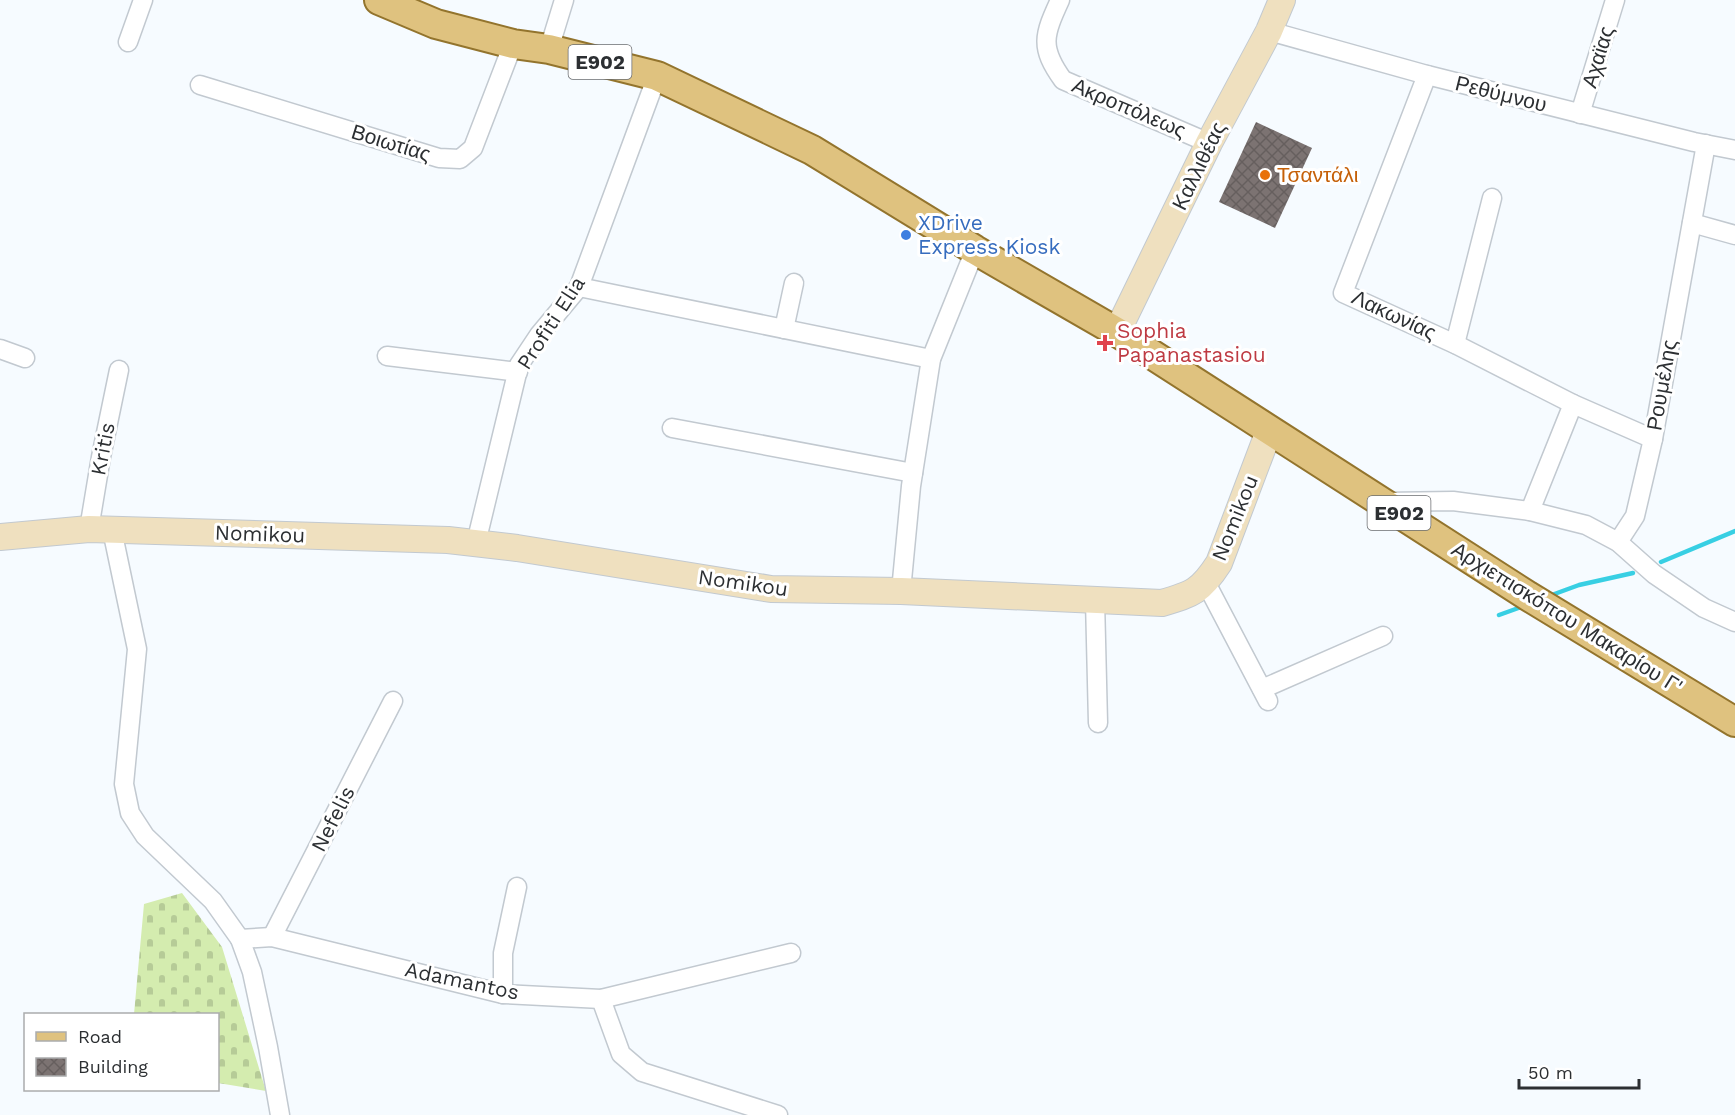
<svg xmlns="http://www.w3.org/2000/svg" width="1735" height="1115" viewBox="0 0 1735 1115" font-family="'Work Sans',sans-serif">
<defs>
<pattern id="cemetery-stones" width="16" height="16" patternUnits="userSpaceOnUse" patternTransform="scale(1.5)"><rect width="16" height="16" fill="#d4ecaf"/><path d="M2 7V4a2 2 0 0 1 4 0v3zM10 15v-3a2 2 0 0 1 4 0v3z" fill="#b6cb97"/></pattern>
<pattern id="building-cross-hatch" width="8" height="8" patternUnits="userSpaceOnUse" patternTransform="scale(1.5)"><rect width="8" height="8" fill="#7c7372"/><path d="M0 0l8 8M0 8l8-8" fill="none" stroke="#665f5e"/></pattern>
</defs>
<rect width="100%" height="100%" fill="#f6fbff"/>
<path fill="url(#cemetery-stones)" d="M182,893l40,54 44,144 -48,-8v-69h-84l10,-110z"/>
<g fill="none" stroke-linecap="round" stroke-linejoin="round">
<g stroke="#38cfe3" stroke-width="4.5">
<path d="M1661,562l74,-31"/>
<path d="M1549,596l30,-11 54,-12"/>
<path d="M1499,615l25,-9"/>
</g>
</g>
<path fill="url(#building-cross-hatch)" d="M1256,122l56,26 -37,80 -56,-26z"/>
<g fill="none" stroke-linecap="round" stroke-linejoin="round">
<defs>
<g id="street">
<path d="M1060,0c-16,35 -21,47 3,80l146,63"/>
<path d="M1269,31l158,44 267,67 41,8"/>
<path d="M128,42l15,-42"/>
<path d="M549,49l15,-49"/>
<path d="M1427,75l-84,218 112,51 118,60 80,35"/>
<path d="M200,85l239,73 21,1 13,-11 40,-104"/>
<path d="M1580,114l35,-114"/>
<path d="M1692,223l43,12"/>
<path d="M579,287l352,72"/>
<path d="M784,329l10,-46"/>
<path d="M1455,344l37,-146"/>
<path d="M0,349l25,9"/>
<path d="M387,356l131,16"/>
<path d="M672,428l241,45"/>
<path d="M1385,502l68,-1 77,10 56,14 32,17 36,32 50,34 31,14"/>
<path d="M1530,511l43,-107"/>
<path d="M89,529l12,-72 18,-87"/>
<path d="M112,530l25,119 -13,135 6,29 15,23 68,65 27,38 12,33 16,75 12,68"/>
<path d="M1618,542l17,-26 18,-77 53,-295"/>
<path d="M476,543l43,-178 20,-30 40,-48 78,-211"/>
<path d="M1206,583l62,118"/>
<path d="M901,591l10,-105 20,-127 44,-109"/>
<path d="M1095,600l3,123"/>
<path d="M1262,689l121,-53"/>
<path d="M272,937l121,-236"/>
<path d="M240,939l32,-2 231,57 98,5 190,-46"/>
<path d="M503,994v-41l14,-66"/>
<path d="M601,999l20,55 21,18 136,43"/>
</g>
<g id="secondary">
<path d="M1117,332l92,-189 60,-112 13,-31"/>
<path d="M0,537l89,-8 359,11 69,8 254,41 130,2 261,12c31,-9 39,-12 57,-40l50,-132"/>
</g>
<path id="primary" d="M379,0l57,24 77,20 36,5 108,27 155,74 163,100 142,82 411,264 207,126"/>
</defs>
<use href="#street" stroke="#c2c9d0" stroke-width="21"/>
<use href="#secondary" stroke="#c2c9d0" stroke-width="28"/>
<use href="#primary" stroke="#93742d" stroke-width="32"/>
<use href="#street" stroke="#fff" stroke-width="18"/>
<use href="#secondary" stroke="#efe0bf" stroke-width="26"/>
<use href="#primary" stroke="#dfc27f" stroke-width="28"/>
</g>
<circle fill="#e8710a" stroke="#fff" stroke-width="2" cx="1265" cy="175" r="6"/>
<circle fill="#3f7fe0" stroke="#fff" stroke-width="2" cx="906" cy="235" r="6"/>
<path fill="#e0444e" stroke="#fff" stroke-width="2" d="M1102 334h6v6h6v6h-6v6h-6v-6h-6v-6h6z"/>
<g text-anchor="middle" stroke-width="6" stroke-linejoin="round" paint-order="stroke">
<g fill="#fff" stroke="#6b6d70" stroke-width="1.5">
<rect x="568.5" y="45" width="63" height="34" rx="4.5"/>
<rect x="1367.5" y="496" width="63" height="34" rx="4.5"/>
</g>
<g font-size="20" font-weight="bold" fill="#2c2f32">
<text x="600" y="69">E902</text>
<text x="1399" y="520">E902</text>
</g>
<g font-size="21" fill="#2c2f32" stroke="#fff">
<text transform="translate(1598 57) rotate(-73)" y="7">Αχαϊας</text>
<text transform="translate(1501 94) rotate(14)" y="7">Ρεθύμνου</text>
<text transform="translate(1129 108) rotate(23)" y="7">Ακροπόλεως</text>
<text transform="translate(391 143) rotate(17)" y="7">Βοιωτίας</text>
<text transform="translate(1199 166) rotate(-64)" y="7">Καλλιθέας</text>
<text transform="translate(1394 315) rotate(25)" y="7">Λακωνίας</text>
<text transform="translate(551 323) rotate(-57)" y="7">Profiti Elia</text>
<text transform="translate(1662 385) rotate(-80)" y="7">Ρουμέλης</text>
<text transform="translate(103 449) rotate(-79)" y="7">Kritis</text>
<text transform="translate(1235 518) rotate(-68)" y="7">Nomikou</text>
<text transform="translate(260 534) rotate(2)" y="7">Nomikou</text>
<text transform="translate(743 583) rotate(8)" y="7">Nomikou</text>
<text transform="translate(1567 618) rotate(32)" y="7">Αρχιεπισκόπου Μακαρίου Γ'</text>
<text transform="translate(333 819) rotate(-63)" y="7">Nefelis</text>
<text transform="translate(462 981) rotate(12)" y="7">Adamantos</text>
</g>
<g font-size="21" fill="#c56008" stroke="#fff" text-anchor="start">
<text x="1277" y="182">Τσαντάλι</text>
</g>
<g font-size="21" fill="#366cbe" stroke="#fff" text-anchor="start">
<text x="918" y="230">XDrive<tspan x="918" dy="24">Express Kiosk</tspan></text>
</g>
<g font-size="21" fill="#be3a42" stroke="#fff" text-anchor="start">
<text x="1117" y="338">Sophia<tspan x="1117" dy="24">Papanastasiou</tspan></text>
</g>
</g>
<rect x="24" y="1013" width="195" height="78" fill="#ffffff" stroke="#abacad" stroke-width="1.5"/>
<rect x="36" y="1032" width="30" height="9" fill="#dfc27f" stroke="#abacad" stroke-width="1.5"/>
<text x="78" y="1043" font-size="18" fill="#2c2f32">Road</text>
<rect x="36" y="1058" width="30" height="18" fill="url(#building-cross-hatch)" stroke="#abacad" stroke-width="1.5"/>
<text x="78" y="1073" font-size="18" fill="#2c2f32">Building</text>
<path d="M1519 1079v9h120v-9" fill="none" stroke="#2c2f32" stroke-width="3"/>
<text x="1528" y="1079" font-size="18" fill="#2c2f32" stroke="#ffffff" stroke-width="4.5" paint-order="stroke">50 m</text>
</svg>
